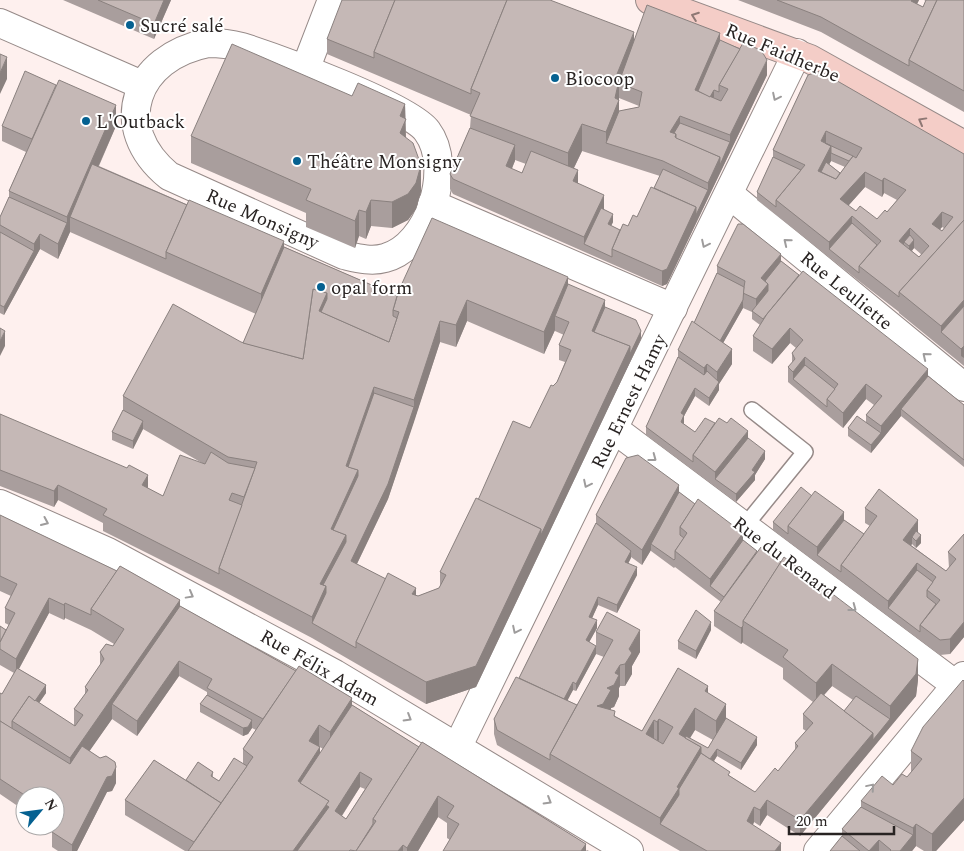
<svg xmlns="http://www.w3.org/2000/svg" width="964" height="851" viewBox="0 0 964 851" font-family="Spectral,serif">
<rect width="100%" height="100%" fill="#fef0ee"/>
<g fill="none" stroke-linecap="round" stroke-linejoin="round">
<defs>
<path id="lane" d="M744,527l61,-75 -53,-42"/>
<g id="street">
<path d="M0,23l142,62"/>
<path d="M208,43c11,0 22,1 34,4 34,11 167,59 185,84 27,36 3,115 -42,127 -14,4 -28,0 -41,-3l-175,-79c-60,-49 -34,-119 39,-133z"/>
<path d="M305,70l27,-70"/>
<path d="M729,194l235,193"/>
<path d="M432,204l241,104"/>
<path d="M614,429l342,256"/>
<path d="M0,504l108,48 227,122 294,177"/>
<path d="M457,748l340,-695"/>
<path d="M818,851l146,-175"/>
</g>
<path id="secondary" d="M650,0l160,59 154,86"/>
</defs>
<use href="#lane" stroke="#968a88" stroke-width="18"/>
<use href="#street" stroke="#968a88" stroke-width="30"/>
<use href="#secondary" stroke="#968a88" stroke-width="30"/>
<use href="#lane" stroke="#fff" stroke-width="15"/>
<use href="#street" stroke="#fff" stroke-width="28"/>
<use href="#secondary" stroke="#f4cdc7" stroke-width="28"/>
</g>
<g fill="#a99e9d" fill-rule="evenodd">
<path d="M63,0h108l-17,39z"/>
<path d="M738,0h181l-2,4 6,3 3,-6 -2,-1h40v112l-143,-80z"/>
<path d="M327,39l393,1 47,35 -100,209 -5,2 -209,-92 -3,-5v-15l20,-46 1,-13 -144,-61zM619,98l20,8v1l-20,4zM582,151l78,25 -6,12 -17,29 -9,9 -8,4 -9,-4 2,-4 -9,-12 -26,-27 -4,-15zM515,160l11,4 -4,9 -10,-4z"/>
<path d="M808,75l156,79v212l-65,-53v-1l-40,-31 -102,-81v-8l16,-35v-7zM831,161l14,6 -5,6 -11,-9zM865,187l17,10 2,-4 13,7 -10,12 -10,7 -21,-8 -8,-5zM942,227l2,1 -2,3 -2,-2zM914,248l8,7 -3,2 -7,-6z"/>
<path d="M352,96l53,8 1,33 15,55 -5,17 -8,11 -16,8 -21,-2 -5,13 -7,-3 -4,12 -49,-21v-14l-115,-50v-27z"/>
<path d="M2,126h114l-17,40 298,130 171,-12 37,23 36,32 -165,348 -50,17 -114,-66 -93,-49 -116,-58v-8l-45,-23 -4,7 -54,-21v-72l163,82 39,-33 -59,-34 -10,20 -21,-9v-8l11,-22v-14l118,-54 2,1 13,-29 -186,-82 -12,27 -18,-10 -36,66 -4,-2v-96l9,-20v-6l17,-39 -24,-11zM467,321l77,33 11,-24v1l9,4 -5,10v15l6,2 -8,20 -4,4 -23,42 -52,72 -38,72v14l-1,2 -21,8 -61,-32 31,-65 52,-157 16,5z"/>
<path d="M781,261l183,144v62l-63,-51 -30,37 -23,-17v-8l18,-6v-7l8,-10 -8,-6 -23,29 -55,-46v-15l4,-4v-10l4,-5 -6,-5 -18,21 -19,-13v-15l7,-11 -8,-6v-7l-9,-4 -20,35 9,21 -13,20v6l-10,16 -14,-10 -11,20v8l11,8 20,-9 33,15 17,21 -10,16v5l-19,22 -90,-67v-8l32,-70v-7l16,-27 23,-50v-7z"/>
<path d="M679,492l64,48 175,140 -2,16 -116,140 -33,-21 -7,11 -6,-4 -1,3 28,26h-101l-183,-106 -3,-11v-15l25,-41 77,-155v-8zM651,550v1l23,17 1,-1 46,35 -7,9v15l27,18 2,-2v1l40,25v11l30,23 -10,12v15l3,2 -11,12v7l-17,21 -23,21 -25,-16 -16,-15 3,-5 24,14 16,-25 -31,-27 -18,-25 -30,-25 -36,63 -27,-15 -4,-6v-2l3,-1 5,-11v-8l1,-2h5l7,-12v-8l8,-14 -44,-20v14l-7,-4 8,-14 -5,-10 6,-13 19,8 20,-38 -9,-12 3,-6 11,8zM596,654l8,3 -27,48 -10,-5 6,-10 3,1zM832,686l21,14 -9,11 -20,-16zM695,730l18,10 -5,8 -19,-10z"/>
<path d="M865,508l53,25 3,10 -5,5 -4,-4 -1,1 35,26 3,-3 -1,-16 16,-18v103l-14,17 -10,1 -167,-125v-8l71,-2 20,14 6,-8 -5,-3z"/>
<path d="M0,515l117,56 3,-5 60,34v6l116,65 3,-5 53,32v7l67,42 3,-5 164,102v7l1,-1 2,1h-146l7,-11 -3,-2v-15l-9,-6 -20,34h-233l-60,-36v-15l29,-40 32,20 12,-18 15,10v5l6,4 15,-23 9,6v-15l13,-19 -4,-2 -4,6 -5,2 -43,-24v-8l7,-9v-3l-28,-16 -42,60 -25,-17 -23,32 11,7 6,-2 9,6 1,5v16l-4,8 -5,1 -30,59h-19l-6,-4v-15l1,-2 -5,-4h7v-30h-30v15l-25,-17v-101l2,1 12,-21 -14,-8v-39l6,4 3,-5 -4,-2v-15l6,-12 -11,-5zM49,613l15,7 1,-2 26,12 23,14 -1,2 -7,-2 -6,8v13l-15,22v8l-11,14v17l-35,-23 7,-10v-8l-27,-16zM320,747l3,2 -3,4zM360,787l5,2 -19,30 -4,-3z"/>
<path d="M711,630l-15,29 -18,-10v-8z"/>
<path d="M964,681v139l-28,31h-12l-8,-5 -4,5h-82l12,-15v-7l19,-22v-6l32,-16 14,-8 4,-5v-21z"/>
</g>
<g fill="#8a817f">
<path d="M164,0h7l-17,39v-15z"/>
<path d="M912,0h7l-8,16z"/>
<path d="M634,32v27l-15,24v44l-13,16v-11l9,-53z"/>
<path d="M720,33v15l-25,49v-7z"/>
<path d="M7,57v22l-7,15v-21z"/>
<path d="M767,60v15l-59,123v-15l12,-26 10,-15v-7z"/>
<path d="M714,90v8l-7,5z"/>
<path d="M405,104l1,42 -6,13v-43z"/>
<path d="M116,105v21l-41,93 -5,-2v15l-12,27v-15l9,-21v-6z"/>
<path d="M680,116v15l-4,14 -6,-13z"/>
<path d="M582,124v27l-14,29v-27z"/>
<path d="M826,131v15l-5,-5z"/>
<path d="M515,145v16l-9,20v-15z"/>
<path d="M831,146v15l-10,19 -3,-9z"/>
<path d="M421,165v27l-5,17 -8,11 -16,8v-26z"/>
<path d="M578,170v15l-5,-4z"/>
<path d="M865,172v15l-25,28v-16z"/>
<path d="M884,178v15l-2,4v-16z"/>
<path d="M708,190v8l-41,86 -5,2v-15l34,-64z"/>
<path d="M604,195v15l-20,34v-7z"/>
<path d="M371,200v26l-5,13v-27z"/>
<path d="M359,210v26l-4,12v-27z"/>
<path d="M942,212v15l-10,12v-15z"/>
<path d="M613,214v8l-5,10v-8z"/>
<path d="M852,216v15l-23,18v8v-15z"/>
<path d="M910,228v15l-6,-1v8l-5,-9z"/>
<path d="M40,234v15l-36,66v-8l30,-56v-7z"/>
<path d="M914,240v8l-5,6v-8z"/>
<path d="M284,241v22l-23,53v-22z"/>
<path d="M781,254v15l-13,30 -12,15v-15l5,-21z"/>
<path d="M568,277v22l-13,17v14l-11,24v-22z"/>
<path d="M327,293v21l-8,-3z"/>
<path d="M467,300v21l-11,26v-22z"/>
<path d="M605,300v15l-10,24 -3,-8z"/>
<path d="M743,300v8l-25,44v-8z"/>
<path d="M964,300v21l-23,11v-6z"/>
<path d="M440,321v21l-26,80v-22z"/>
<path d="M790,328v15l-18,21v-15z"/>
<path d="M5,331v15l-5,10v-15z"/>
<path d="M641,331v8l-165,348 -50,17v-22l115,-153 89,-183z"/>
<path d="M964,346v12l-3,-2v-7z"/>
<path d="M732,349v15l-13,20v6l-10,16v-8l8,-12v-14z"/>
<path d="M805,357v16l-12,6v-7z"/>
<path d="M707,364v15l-3,4v-15z"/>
<path d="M928,369v15l-27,25v7l-30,37v-8l10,-12v-7z"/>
<path d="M866,384v15l-23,29v-15z"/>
<path d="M374,387v21l-28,64v-6z"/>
<path d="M695,388v8l-11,20v7l-3,7v-17z"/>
<path d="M414,407v15l-26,77 -37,77v-15z"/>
<path d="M143,421v8l-10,20v-8z"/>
<path d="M748,431v15l-33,33v-7z"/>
<path d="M765,451v8l-10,16v5l-19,22v-8z"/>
<path d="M358,470v22l-27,43v-6z"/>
<path d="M148,475v15l-6,-5z"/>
<path d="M58,485v15l-4,7v-16z"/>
<path d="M679,485v15l-28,44v6l-9,15v-15z"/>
<path d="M844,512v15l-27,28v8v-16z"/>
<path d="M918,520v15l-6,2v7l-9,11v-15z"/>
<path d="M743,533v15l-33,38v-7z"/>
<path d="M346,535v22l-34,66v15v-21l8,-33z"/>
<path d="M921,535v8l-5,5v-7z"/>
<path d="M631,551v7l-6,12v-8z"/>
<path d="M917,563v15l-29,30v-7z"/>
<path d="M637,567v8l-20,38v-8z"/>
<path d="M416,588v22l-4,-16z"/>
<path d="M598,597v8l-9,20v-8z"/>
<path d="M49,598v15l-33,61v-15z"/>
<path d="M180,600v21l-68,83v15l-42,60v-21z"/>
<path d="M65,603v15l-1,2v-15z"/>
<path d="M597,620v8l-11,20v-8z"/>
<path d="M711,622v8l-15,29v-8z"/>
<path d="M964,622v15l-14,17v-15z"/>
<path d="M743,626v16l-2,2v-16z"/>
<path d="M640,630v22l-8,14v8l-7,12v-22l4,-15z"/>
<path d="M596,646v8l-20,37v-7z"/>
<path d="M918,659v21l-2,16 -26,31v-21z"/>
<path d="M179,661v15l-42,60v-15z"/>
<path d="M832,664v22l-16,18v-21z"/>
<path d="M620,665v21l-1,2v8l-5,11 -3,1v4l-14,-6z"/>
<path d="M573,682v8l-12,23v-8z"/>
<path d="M46,685v8l-24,34 -3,-2z"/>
<path d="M708,686v21l-3,-16z"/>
<path d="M352,698v22l-22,33v-21z"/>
<path d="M726,704v22l-10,16v-21z"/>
<path d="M695,708v22l-12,20 -4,-16z"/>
<path d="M659,719v21l-2,3v-21z"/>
<path d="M890,719v8l-90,109v-16l73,-87z"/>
<path d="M252,720v8l-4,6 -5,2v-8z"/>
<path d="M654,720v22l-8,-8z"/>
<path d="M319,725v22l-10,-6z"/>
<path d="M757,737v8l-16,25v-7z"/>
<path d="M320,747v21l-15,24 -7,-11z"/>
<path d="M701,747v22l-41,55v-6l17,-31z"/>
<path d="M717,749v7l-10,16v-8z"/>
<path d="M116,767v16l-4,8 -5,1 -30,59h-5v-6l35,-68z"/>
<path d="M360,772v15l-25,39v-15z"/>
<path d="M438,796v21l-20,34h-11v-3z"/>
<path d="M964,798v22l-28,31h-4v-17z"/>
<path d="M767,800v15l-7,11v-16z"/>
<path d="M329,801v22l-21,28h-15z"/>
<path d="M754,807v15l-7,14v-15z"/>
<path d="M916,824v22l-4,5h-12l13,-16v-7z"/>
<path d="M879,840v11h-10z"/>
<path d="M781,843v8h-6z"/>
<path d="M586,844v7h-5z"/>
<path d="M403,845v6h-5z"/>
</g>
<g fill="#c5b8b6" stroke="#8a817f" fill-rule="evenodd">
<path d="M98,0h66l-10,24z"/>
<path d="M342,0h53l-21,52v6l-47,-19z"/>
<path d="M395,0h112l-36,89v5l-97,-42z"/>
<path d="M507,0h43l84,32 -19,47 4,1 -4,18 4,2 -13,32 -24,-8 -14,29 -98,-37 10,-23 -9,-4z"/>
<path d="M777,0h135l-1,1 12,6 3,-7h11l-28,60v6l-88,-49z"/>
<path d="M937,0h27v91l-55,-31z"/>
<path d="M647,5l73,28 -25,57 26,11 7,-12 -9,-4 24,-42 18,7 6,10 -37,75 -50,-19 -10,16 6,2 -1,3 45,20 -12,26 -45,-22 -57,-18 13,-32 20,-4 3,-15 -23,-9v-1z"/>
<path d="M720,40l20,9 -21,36v7l-5,-2 -4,7 -12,-6z"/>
<path d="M232,44l120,52 6,-13 47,21 -5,12 6,3 -6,14 13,10 8,22 -5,18 -8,11 -16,8 -21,-2 -5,12 -7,-2 -4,11 -49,-21 5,-11 -120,-53z"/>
<path d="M0,54l7,3 -7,16z"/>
<path d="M25,71l31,14 -24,54 -30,-13z"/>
<path d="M820,71l144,83v66l-65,72v5l-40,-31 22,-25 -29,-25 -23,26 -53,-42 29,-35 -32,-15 35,-75zM826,131l36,17 -6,10 -3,-2 -17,23 -18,-8 13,-25 -10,-5zM865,172l17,9 2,-3 22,12 -19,22 -2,-2 -8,9 -17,-13 -4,5 -16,-12zM942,212l11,5 -11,14 -10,-7zM910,228l19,18 -10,11 -20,-16z"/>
<path d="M59,80l57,25 -49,112 -58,-26z"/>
<path d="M680,123l50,19 -10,23v-8l-44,-19v-4l-2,-1z"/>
<path d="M470,128l45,17 -9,21 16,7 9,-22 47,19 -5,11 31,14 -20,42 -131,-58 -3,-5z"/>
<path d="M825,143l28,13 -4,5 -18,-8v-7z"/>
<path d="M773,157l28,13 -25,30v7l-19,-15z"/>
<path d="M826,162l14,11 -4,6 -15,-7z"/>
<path d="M92,164l95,41 -21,47v7l-96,-42z"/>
<path d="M663,169l45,21 -12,25v-8l-42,-19z"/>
<path d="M651,187l45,20 -29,62 -5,2 -50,-22 11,-25 5,2 5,-11 4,2z"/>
<path d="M9,197l58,26 -9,21 -18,-10 -6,10 -34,-19v-8z"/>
<path d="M189,200l95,41 -23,53 -95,-42z"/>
<path d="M601,208l12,6 -5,10 12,6 -8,19v8l-28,-13z"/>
<path d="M432,218l136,59 -24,55 -77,-32 -11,25 -16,-4 -26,79 -40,-13 -28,79 12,4 -27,59 15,6 -26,49 6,2 -14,31 -93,-49 38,-106 -29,-5 -105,-61 50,-92 68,38 62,17 10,-70 14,4 -8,18 70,31 10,-30 -6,-2 6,-20z"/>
<path d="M964,220v80l-23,26 -42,-34z"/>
<path d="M852,223l25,22 -18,21v7l-30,-24z"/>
<path d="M738,224h5l38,30 -20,24 7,6 -12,15 -13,-6 2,-12 -28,-15z"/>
<path d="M0,232l34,19 -30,56 -4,-2z"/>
<path d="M910,235l4,5 -5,6 -5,-4z"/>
<path d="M284,247l113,49 -4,14v6l4,2 -8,24 -68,-30 6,-13v-6l-14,-4 -10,70 -60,-16z"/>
<path d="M781,261l18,14 -32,39 -4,5 -11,-8 16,-20v-7l-3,-3z"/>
<path d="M803,271l125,98 -47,57 -15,-11 16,-19 -16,-12 -23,29 -16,-14 11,-15 -33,-27 -12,15 -5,-5 7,-8 -3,-6 11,-13 -13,-12 -18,21 -19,-13 14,-22z"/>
<path d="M717,273l27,14 -1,13 -23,41 -26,-18z"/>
<path d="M568,284l37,16 -13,31 38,15 -89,189v-6l-63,-29 35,-79 17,7 21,-43 2,1 4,-4 14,-32 -12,-5 10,-23 -14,-6z"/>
<path d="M964,306v40l-3,3 -20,-17z"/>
<path d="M605,307l31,13 5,11 -11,23v-8l-36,-14z"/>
<path d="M692,321l40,28 -15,23 -10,-8 -3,4 -26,-18z"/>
<path d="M0,328l5,3 -5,10z"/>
<path d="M678,357l26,18 3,-4 12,11 -10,16 -14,-10 -14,25 3,2 -3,7 14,10 10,-14 10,5 -22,32v7l-47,-35z"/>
<path d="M805,365l30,24 -8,10v8l-34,-28z"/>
<path d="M928,376l36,29v55l-63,-51z"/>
<path d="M374,393l40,14 -26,77 -37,77 35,18 -30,63v6l-44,-25 14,-30v-7l-3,-1 23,-43v-7l-13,-5 25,-54v-6l-10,-3z"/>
<path d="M123,410l20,11 -10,20 -21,-9z"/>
<path d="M0,414l127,54 2,-3 19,10 -6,10 21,11 17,-41 25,9 6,-12 17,11 27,5 -11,29 -12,-4 -3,7 13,5 -23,63v6l-116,-59 4,-6 -49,-24 -4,6 -54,-21z"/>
<path d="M857,416l24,17 -10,12 -23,-17z"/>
<path d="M719,418l8,5 4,-5 17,13 -33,41 -22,-17z"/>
<path d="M748,438l17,13 -13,19 3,2 -19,22 -21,-15z"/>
<path d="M638,455l41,30 -37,65 -46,-35 30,-57z"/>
<path d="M801,487l11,9 -24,30v8l-15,-12z"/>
<path d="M879,489l39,31 -15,20 43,31 10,-12 -8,-7 16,-18v88l-14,17 -10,1 -20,-15 20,-25 -13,-10 9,-13 -19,-14 -29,38 -47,-36 36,-49 -12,-8z"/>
<path d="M815,491l29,21 -27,35 -29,-21z"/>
<path d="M679,492l16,12 -15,23v8l4,3 -9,13v8l-1,1 -23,-16z"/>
<path d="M476,498l65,31 -65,137 -50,16 -70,-40 32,-69 28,15 -4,6 6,2 21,-8 7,-13 -6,-3z"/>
<path d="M698,499l45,34 -33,46 -35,-28 12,-18 -7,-6z"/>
<path d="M0,515l117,56 -26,38v6l-26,-12 -1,2 -15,-7 -33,61 -16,-10v-7l15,-29 -10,-5 12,-24 -17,-8z"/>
<path d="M844,520l20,14 -23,31v7l-24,-17z"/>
<path d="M596,523l35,28 -6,11 12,5 -20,38 -19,-8 -9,20 8,3 -11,20 10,6 -20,38 -3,-2 -9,17 -45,-21z"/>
<path d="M916,531l5,4 -5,6 -4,-4z"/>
<path d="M743,540l14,11 -33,46 -14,-11z"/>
<path d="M761,547l20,15 -38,59v5l-2,2 -27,-17z"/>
<path d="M784,557l134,102 -2,15 -26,32 -58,-42 -16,19 -33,-26 5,-7 -45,-29z"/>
<path d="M120,566l60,34 -110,158 -58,-37 17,-25 46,30 8,-11 -9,-6 14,-19 -3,-3 19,-28 -4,-7 6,-8 7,2 11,-17 -33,-20z"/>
<path d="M917,570l16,12 -6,8v7l9,7 -16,21v7l-32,-24z"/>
<path d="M180,606l116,65 -33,48 -56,-31 5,-9 -33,-18 -42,60 -25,-17z"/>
<path d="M696,610l15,12 -15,29 -18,-10z"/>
<path d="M607,612l33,18 -11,19 3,4 -7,11 -5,1 -5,8 4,2 -5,10 -7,3 4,2 -8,14 -6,2 18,5 -1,5 28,15 36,-63 30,18 -3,5 21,13 -10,17 -21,-13 -16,26 22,13 -24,40 2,1 -19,30 -110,-64 63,-114 -17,-8zM659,719l14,8 -10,17 -17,-10 8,-14 3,2z"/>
<path d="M0,626l6,4 -6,12z"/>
<path d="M299,666l53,32 -22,34 -11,-7 -10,16 11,6 -22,34 31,20 -36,50h-105l65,-94 -10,-8z"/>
<path d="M17,668l29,17 -11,16 -6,-5 -17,25v8l-12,-8v-28l2,1z"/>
<path d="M516,677l61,28 -27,49v6l-53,-30 -3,-11z"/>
<path d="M963,680l1,1v117l-32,36 -16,-10 -3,4 -52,-27 21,-25 11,9 9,-11 5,3 15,-18 -11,-8 12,-24z"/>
<path d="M821,693l52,40 -73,87 -33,-20 -7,10 -6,-3 -7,14 34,22 -6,8h-68l-47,-27 19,-29v-6l22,-36 29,19 -2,3 27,17 20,-24 3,3 20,-25 -3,-3 18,-20 -10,-9z"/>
<path d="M207,695l45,25 -4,7 -5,1 -43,-24z"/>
<path d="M856,696l34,23 -17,21v-7l-29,-22z"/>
<path d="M352,705l67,42 -46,72v5l-17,27 -6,-1 -1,1h-52l32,-44 -3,-2 3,-4 -29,-18zM360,772l12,7 -26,40 -11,-8z"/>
<path d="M726,718l31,19 -16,26 -24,-14 -7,10 -9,-6v-6l-16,-9 1,-2 22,12z"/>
<path d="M0,721l70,43 12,-18 18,12 6,-2 9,6 1,5 -4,9 -5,1 -35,68 -20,-13 7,-14 -4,-3v-19h-29l-26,-17z"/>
<path d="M422,742l164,102 -5,7h-138l16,-27 -12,-7 7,-11 -16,-10 -31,52 -4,-3 -5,6h-42l20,-30 -3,-2z"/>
<path d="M234,758l13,8 -26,37 -35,-23 12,-18 15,10 -2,4 8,5z"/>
<path d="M154,760l67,43 -27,39 -69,-42z"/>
<path d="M861,807l52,28 -13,16h-10l1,-1 -12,-10 -10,11 -27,-22z"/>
<path d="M842,836l18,15h-30z"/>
</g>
<defs><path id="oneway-chevron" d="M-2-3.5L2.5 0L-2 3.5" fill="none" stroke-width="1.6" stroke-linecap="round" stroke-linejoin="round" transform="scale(1.25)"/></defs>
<g stroke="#8e7874">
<use href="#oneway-chevron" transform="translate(695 16) rotate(-160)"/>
<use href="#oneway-chevron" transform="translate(922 121) rotate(-151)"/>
</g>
<g stroke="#9e9c9c">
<use href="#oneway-chevron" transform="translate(776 97) rotate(116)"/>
<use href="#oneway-chevron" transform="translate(787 242) rotate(-141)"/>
<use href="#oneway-chevron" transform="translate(705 244) rotate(116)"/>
<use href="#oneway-chevron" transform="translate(926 356) rotate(-141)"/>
<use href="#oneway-chevron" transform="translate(653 458) rotate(37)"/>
<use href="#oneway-chevron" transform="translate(587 484) rotate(116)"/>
<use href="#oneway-chevron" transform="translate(45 522) rotate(24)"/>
<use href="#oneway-chevron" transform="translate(190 595) rotate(29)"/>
<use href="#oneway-chevron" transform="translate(853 608) rotate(37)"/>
<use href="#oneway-chevron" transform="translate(516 630) rotate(116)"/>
<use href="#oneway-chevron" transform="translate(408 718) rotate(31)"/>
<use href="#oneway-chevron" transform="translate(871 787) rotate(-50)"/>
<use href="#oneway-chevron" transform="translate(548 801) rotate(31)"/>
</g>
<g fill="#056191" stroke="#fff" stroke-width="2">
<circle cx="130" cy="25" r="5"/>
<circle cx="555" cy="78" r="5"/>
<circle cx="86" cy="121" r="5"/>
<circle cx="297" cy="161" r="5"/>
<circle cx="321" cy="287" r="5"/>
</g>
<g text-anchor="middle" stroke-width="4" stroke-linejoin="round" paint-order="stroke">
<g font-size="19" fill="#282322" stroke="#fff" text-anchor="start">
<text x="140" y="32">Sucré salé</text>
<text x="565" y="85">Biocoop</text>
<text x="96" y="128">L'Outback</text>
<text x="307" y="168">Théâtre Monsigny</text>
<text x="331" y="294">opal form</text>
</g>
<g font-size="19" fill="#282322" stroke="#fff">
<text transform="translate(783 52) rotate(23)" y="7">Rue Faidherbe</text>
<text transform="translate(263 218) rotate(24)" y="7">Rue Monsigny</text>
<text transform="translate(847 290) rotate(39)" y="7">Rue Leuliette</text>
<text transform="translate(628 401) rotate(-64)" y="7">Rue Ernest Hamy</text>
<text transform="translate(785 557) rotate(37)" y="7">Rue du Renard</text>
<text transform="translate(320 667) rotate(30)" y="7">Rue Félix Adam</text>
</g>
</g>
<g transform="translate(40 811) rotate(61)"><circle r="24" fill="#ffffff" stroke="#a9a7a7"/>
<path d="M0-4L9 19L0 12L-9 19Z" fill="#056191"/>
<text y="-8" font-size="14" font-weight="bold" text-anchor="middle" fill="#282322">N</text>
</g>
<path d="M789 826v8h105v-8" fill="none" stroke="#282322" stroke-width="2.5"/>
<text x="796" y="826" font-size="15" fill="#282322" stroke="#ffffff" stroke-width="4" paint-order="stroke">20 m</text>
</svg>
